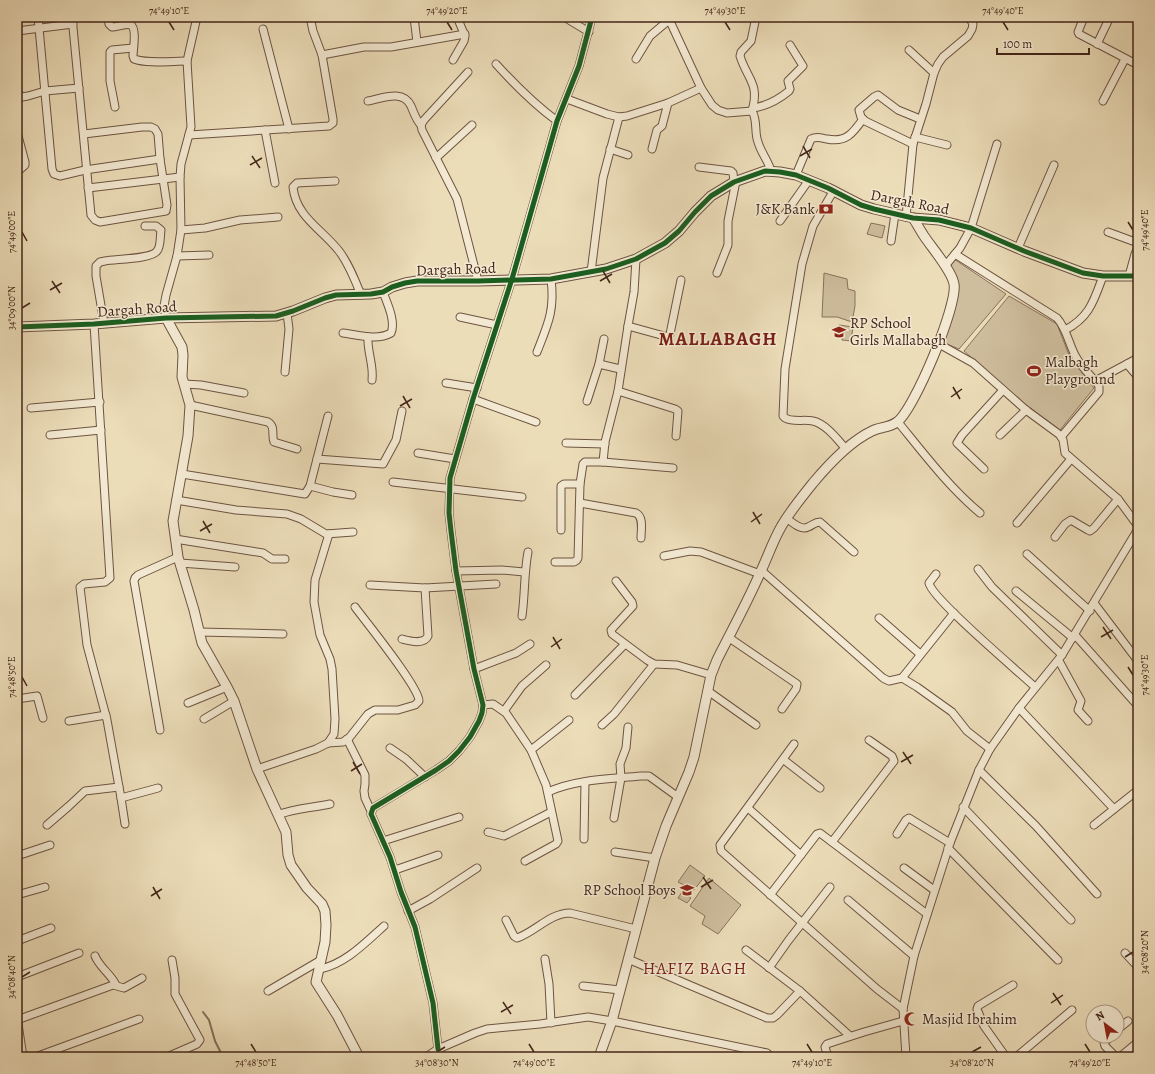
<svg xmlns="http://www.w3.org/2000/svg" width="1155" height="1074" viewBox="0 0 1155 1074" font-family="Alegreya,serif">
<rect width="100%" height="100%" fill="#ecddb9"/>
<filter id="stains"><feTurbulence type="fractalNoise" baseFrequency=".005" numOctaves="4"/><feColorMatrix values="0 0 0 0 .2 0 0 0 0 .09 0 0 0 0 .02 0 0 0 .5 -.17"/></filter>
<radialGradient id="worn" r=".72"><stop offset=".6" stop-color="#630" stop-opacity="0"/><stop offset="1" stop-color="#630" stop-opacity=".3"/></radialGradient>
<g fill="#cfbe9e" stroke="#89725c">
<path d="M871,223l14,3 -3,12 -15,-4z"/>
<path d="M954,259l52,35 -47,55 -17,-7 15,-47 -8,-29z"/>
<path d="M824,273l23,6 1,10 7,2v15l-3,16 -15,-5h-15z"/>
<path d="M1009,296l48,28 12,31 25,33 -34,42 -39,-29 -57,-50z"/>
<path d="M839,325l14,2 -2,14 -9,-1v-11z"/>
<path d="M690,865l15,11 -11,14 -16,-8z"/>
<path d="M709,878l32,27 -23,29 -16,-10 3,-8 -15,-10z"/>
<path d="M682,892l9,6 -4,5 -9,-5z"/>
</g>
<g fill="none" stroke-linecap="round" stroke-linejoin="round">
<path stroke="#866f59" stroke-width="2" d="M203,1012l6,8 6,21 8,16"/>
<defs>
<g id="minor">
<path d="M38,17l14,152 2,5 6,2 25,-6 75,-11"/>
<path d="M72,17l19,198 4,5 5,2 66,-11 1,-6 -7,-46 -2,-25 -3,-5 -4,-2h-9l-58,7"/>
<path d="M108,17l1,7 3,3c5,0 15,-4 19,-2 6,4 2,25 2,31l1,3c13,5 38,2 53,2"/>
<path d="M414,17l3,25"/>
<path d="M564,17l25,15"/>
<path d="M668,17l33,71 11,17 6,5 9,3 25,-2c6,10 2,21 6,31 3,11 10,18 13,29"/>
<path d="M1084,17l-6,15 1,2 59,31"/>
<path d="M263,29l26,100"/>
<path d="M17,31l56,-7"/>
<path d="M1097,44l13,-27"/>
<path d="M909,50l25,23"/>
<path d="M322,55l42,-8h27l74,-13"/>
<path d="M636,59l14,-23 19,-16"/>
<path d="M453,60l11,-19 1,-5 -8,-19"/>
<path d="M496,64c19,21 38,40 61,57"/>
<path d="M468,72l-44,48 -3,5 1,5 35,69 21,82"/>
<path d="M17,92l5,5 6,-1 17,-5 34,-3"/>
<path d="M567,99l40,15 12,3 8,-1 41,-13 33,-15"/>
<path d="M368,101c15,-3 35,-12 43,5 3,7 5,14 10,19"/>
<path d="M1103,101l22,-42"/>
<path d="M115,107l-5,-26v-29l2,-2 21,-2"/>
<path d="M753,108c14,-2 25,-8 36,-17l1,-2 -2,-8 15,-15 -13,-21"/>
<path d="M752,111c8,-28 -5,-32 -12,-55l1,-4 10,-11 5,-24"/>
<path d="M265,130l10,53"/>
<path d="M189,135l140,-9 4,-3v-4l-11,-64 -9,-24 -3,-14"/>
<path d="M915,137l32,8"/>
<path d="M913,144l-48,-23 -4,-4 -2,-7 15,-13 4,-2 20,15 22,9"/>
<path d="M610,149l18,6"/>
<path d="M652,149l5,-19 5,-4 6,-23"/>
<path d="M436,158l36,-33"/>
<path d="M699,167l32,4 2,2 1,9"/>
<path d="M17,172l8,-7v-3l-7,-26"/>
<path d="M796,175l15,-36c6,-3 10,-1 16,0 19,4 26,-6 36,-20"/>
<path d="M335,181l-38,2 -4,4c3,30 29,42 46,64 10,13 16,29 22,44"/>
<path d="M88,188l92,-11"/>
<path d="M834,190l-21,36 -11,38 -17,105 -2,47c5,7 21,3 30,5 13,3 24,18 33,28"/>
<path d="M906,217l7,-73 13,-40 8,-31 4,-9 5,-7 25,-21 4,-7 1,-5 -4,-7"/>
<path d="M780,221l29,-41"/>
<path d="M181,230l24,-2 35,-8 38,-3"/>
<path d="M1108,232l30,11"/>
<path d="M891,241l4,-27"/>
<path d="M1018,248l36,-83"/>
<path d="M955,254l102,64c10,11 12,27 19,39 6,11 14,18 22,27l1,3v5l-38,45"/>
<path d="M177,256l32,-1"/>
<path d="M945,266l15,-18 11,-20 26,-84"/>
<path d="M591,272l12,-94 16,-61"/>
<path d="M717,273l11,-28v-24l8,-40"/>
<path d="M1129,276l6,-22 3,-6"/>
<path d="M460,317l37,8"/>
<path d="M166,318l-2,-12 2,-11 11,-39 4,-26 -1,-53 1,-13 10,-37 -4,-66 10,-44"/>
<path d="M104,323l-8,-47v-10l4,-4 5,-1c10,-2 47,-2 52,-10 4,-4 3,-15 4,-21l-5,-4h-11"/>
<path d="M94,324l16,254 -5,4 -21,2 -4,3 7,58 20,75 14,78 4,26"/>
<path d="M628,326l40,11 2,-3 11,-54"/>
<path d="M1065,330c25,-13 29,-30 38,-54"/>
<path d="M343,333c15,2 34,8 48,0 5,-12 -4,-30 -8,-41"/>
<path d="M368,337c-1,15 6,28 4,43"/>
<path d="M939,344l34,19 53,47 34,25 3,5 2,13 53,46 20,27"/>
<path d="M537,352c11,-28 18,-42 14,-73"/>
<path d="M599,364l21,5"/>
<path d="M1127,364l11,13"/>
<path d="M285,372l4,-43 -2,-16"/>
<path d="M1095,381l43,-23"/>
<path d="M446,383l31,5"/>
<path d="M184,384l17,1 43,8"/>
<path d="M618,391l57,18 3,2 -2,25"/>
<path d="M473,399l63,23"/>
<path d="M587,401l12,-37 5,-25"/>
<path d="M190,405l78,17c8,5 3,13 6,20l23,7"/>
<path d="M31,408l69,-6"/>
<path d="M898,422c26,32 51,65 82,91"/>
<path d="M50,435l51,-5"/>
<path d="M1000,435l26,-25"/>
<path d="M566,443l39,1"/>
<path d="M418,453l37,6"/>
<path d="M317,459l66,5 13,-24 6,-29"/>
<path d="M603,462l2,-20 13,-51 10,-65 6,-34 2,-33"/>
<path d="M984,469l-27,-26 5,-8 41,-45"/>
<path d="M182,474l123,20 5,-8 18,-70"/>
<path d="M393,482l129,15"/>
<path d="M310,486l23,6 19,3"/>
<path d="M176,500l60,10 51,4 14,5 25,15 27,-2"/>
<path d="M580,503l56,10c8,4 5,17 5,25"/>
<path d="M786,518c6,4 15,13 22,9 5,-2 7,-5 12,-5l34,30"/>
<path d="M1017,523l54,-64"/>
<path d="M561,530v-44l3,-2h16"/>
<path d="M1055,537l10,-13 6,-4 17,10 2,1 4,-3 24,-29"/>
<path d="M175,539l88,14 9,6h13"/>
<path d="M1027,554l63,57"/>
<path d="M664,556l26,-5 11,1 59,22"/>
<path d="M555,562h19l3,-2 1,-2 2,-74 3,-20 2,-2h18l70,6"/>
<path d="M180,563l55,4"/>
<path d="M978,569l14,18 70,68"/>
<path d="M761,570l122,108 6,3 13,-3 15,9 35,25 15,19 23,18"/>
<path d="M456,571l46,-1 22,2"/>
<path d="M936,574l-7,9c3,16 89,88 106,104"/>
<path d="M616,581l16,21 1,4 -22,24 1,4 35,26 7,4 23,1 34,10"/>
<path d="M370,585l55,3 71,-4"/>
<path d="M1016,591l57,47"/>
<path d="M1094,603l44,58"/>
<path d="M522,616c3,-21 2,-43 6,-64"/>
<path d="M879,618l41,36"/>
<path d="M199,632l84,2"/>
<path d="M1075,635l63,71"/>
<path d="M728,637l69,47 -1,5 -14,20"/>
<path d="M402,639c8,2 22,6 26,-3l-3,-48"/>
<path d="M1059,661l22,40 -3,9 10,11"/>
<path d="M474,669l42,-16 14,-9"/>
<path d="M902,678l52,-65"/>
<path d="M708,691l48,34"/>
<path d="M575,695l49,-50"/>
<path d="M17,699l20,-3 6,22"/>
<path d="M188,703l39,-16"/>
<path d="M483,705l10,-1 13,9 25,37 15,35 12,56 -2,3 -31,17"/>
<path d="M1019,708l95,101"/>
<path d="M504,711l18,-25 24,-21"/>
<path d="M204,719l30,-18"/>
<path d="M69,721l37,-6"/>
<path d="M602,725l12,-11 40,-50"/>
<path d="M160,730l-26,-149 1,-3 3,-3 40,-18"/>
<path d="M347,739l18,36v9l-1,7 1,7 6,13"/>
<path d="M328,743l15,-1 6,-4 19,-24 7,-4h23l17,-5 4,-4c0,-14 -53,-79 -64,-94"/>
<path d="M794,744l-74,101 1,6 156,138 26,20"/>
<path d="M390,748l16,11 19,18"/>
<path d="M531,750l38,-30"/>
<path d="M784,760l36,28"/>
<path d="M257,769l59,-20 12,-6 6,-9 1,-15 -3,-50 -2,-10 -10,-24 -6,-33 1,-22 14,-46"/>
<path d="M979,770l57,56 61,68"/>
<path d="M548,792c28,-13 63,-13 93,-16h8l29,21"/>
<path d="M121,798l37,-10"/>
<path d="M963,807l108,113"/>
<path d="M748,808l53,47"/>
<path d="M278,815c16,-7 34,-7 52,-11"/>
<path d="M614,818l7,-40 -1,-14 6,-16 2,-21"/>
<path d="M47,825l22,-19 16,-15 34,-4"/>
<path d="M1094,825l44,-35"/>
<path d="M488,832l16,4 47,-24"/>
<path d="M897,834l9,-14 3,-2 41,25"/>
<path d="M1137,838h1"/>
<path d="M584,839l1,-57"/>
<path d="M383,841l76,-24"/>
<path d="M832,842l62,-81 -2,-5 -23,-16"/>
<path d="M948,848l110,112"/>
<path d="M615,852l40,6"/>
<path d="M17,856l33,-11"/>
<path d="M904,868l30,22"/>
<path d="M395,870l43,-15"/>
<path d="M17,895l28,-8"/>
<path d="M770,895l47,-61 3,-1 107,81"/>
<path d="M848,900l66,56"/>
<path d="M408,911l22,-12 47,-31"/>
<path d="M506,920l8,16 3,2c18,-6 33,-25 53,-25l66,16"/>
<path d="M17,941l34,-13"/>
<path d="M746,950l54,41 50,45"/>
<path d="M1125,953l13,14"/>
<path d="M95,956c5,12 16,18 21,29"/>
<path d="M545,959l4,25 2,39"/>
<path d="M628,959l139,59h6l4,-3 23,-24"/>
<path d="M769,968l19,-27 42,-54"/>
<path d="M320,969c25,-5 45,-26 64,-43"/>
<path d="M17,977l62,-24"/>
<path d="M583,986l37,4"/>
<path d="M268,991l53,-31"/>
<path d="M17,1020l96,-35 11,3 18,-10"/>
<path d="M1117,1030l11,-9"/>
<path d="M1111,1036l-7,7 1,3 11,11"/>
<path d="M438,1049l-5,-46 -18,-76 -14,-35 -11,-35 -19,-43 2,-6 63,-38 13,-9 10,-10 11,-14 9,-16 3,-8 1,-8 -9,-36 -18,-98 -5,-40 -2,-18 1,-35 23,-79 39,-120 45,-158 22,-55 13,-49"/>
<path d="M35,1057l104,-38"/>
<path d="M167,1057l30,-13 3,-4 -25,-46v-16l-3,-18"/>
<path d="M426,1057l12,-8 37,-16 12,-4 53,-5 48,-7 24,4 155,32 4,4"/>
<path d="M828,1057l-3,-10 2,-3 37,-12 39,-11"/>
<path d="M906,1057l-3,-48 11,-53 36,-113 29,-73 11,-21 29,-41 43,-53 76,-126"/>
<path d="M1006,1057l-22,-31 -7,-17 1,-3 35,-21"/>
<path d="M1016,1057l56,-47"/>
<path d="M1120,1057l18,-15"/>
</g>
<g id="tertiary">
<path d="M166,318l16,29 1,8 -1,22 8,28 -2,31 -15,85 5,36 16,53 8,33 25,44 7,14 23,68 29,63 2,23 3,10 16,23 15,16 3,7 1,14 -1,17 -9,40 21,33 22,42"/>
<path d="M17,327l77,-3 72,-6 110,-2 17,-5 32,-13 11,-3 35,-1 12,-2 9,-5 13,-4 12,-2h61l73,-2 55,-10 30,-10 29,-16 14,-12 16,-19 16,-16 23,-14 31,-11 15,1 16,3 32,13 33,17 13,4 39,9 26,2 32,8 53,23 59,22 20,3h35"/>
<path d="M17,1024l5,33"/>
<path d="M599,1057l13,-36 43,-163 11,-32 23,-54 5,-15 17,-82 6,-15c15,-30 31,-59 44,-89 7,-15 12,-30 20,-44 9,-16 21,-30 32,-44 15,-18 38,-42 59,-52 8,-4 17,-3 25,-9 17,-12 61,-117 57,-138 -2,-13 -22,-36 -30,-48 -4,-6 -7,-12 -11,-18"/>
</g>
</defs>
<use href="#minor" stroke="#6d5441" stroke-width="9"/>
<use href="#tertiary" stroke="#6d5441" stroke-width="11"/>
<use href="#minor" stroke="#f3e9d2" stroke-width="7"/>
<use href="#tertiary" stroke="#f3e9d2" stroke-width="9"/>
<defs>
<g id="cycleway">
<path d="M17,327l77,-3 72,-6 110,-2 17,-5 32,-13 11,-3 35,-1 12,-2 9,-5 13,-4 12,-2h61l73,-2 55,-10 30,-10 29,-16 14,-12 16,-19 16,-16 23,-14 31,-11 15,1 16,3 32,13 33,17 13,4 39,9 26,2 32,8 53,23 59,22 20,3h35"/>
<path d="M438,1049l-5,-46 -18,-76 -14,-35 -11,-35 -19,-43 2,-6 63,-38 13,-9 10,-10 11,-14 9,-16 3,-8 1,-8 -9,-36 -18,-98 -5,-40 -2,-18 1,-35 23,-79 39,-120 45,-158 22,-55 13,-49"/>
</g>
</defs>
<use href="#cycleway" stroke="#f3e9d2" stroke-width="8"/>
<use href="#cycleway" stroke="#1b5e20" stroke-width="5"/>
</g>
<path fill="none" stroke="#432619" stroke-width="1.5" d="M169,22l5,8M447,22l5,8M725,22l5,8M1003,22l5,8M803,146l7,12M252,156l8,12M800,156l12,-7M250,165l12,-7M1128,222l5,8M22,232l5,9M603,271l7,12M52,281l8,12M600,281l12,-7M50,290l12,-7M22,308l8,-5M953,387l7,12M403,396l7,12M951,397l11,-8M400,406l12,-7M753,512l7,12M203,521l7,12M751,522l11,-8M200,531l12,-7M1103,627l8,12M553,637l7,12M1101,637l12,-7M551,647l11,-8M1128,667l5,8M22,677l5,9M903,752l8,12M353,762l7,12M901,762l12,-7M351,771l11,-7M703,877l8,12M153,887l7,12M701,887l12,-7M151,896l11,-7M1125,957l8,-5M22,977l8,-5M1053,993l8,12M503,1002l8,12M1051,1003l12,-8M501,1012l12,-7M251,1044l5,8M529,1044l5,8M807,1044l5,8M1085,1044l5,8M437,1052l8,-5M972,1052l9,-5"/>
<defs>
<symbol id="bank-bare" viewBox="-9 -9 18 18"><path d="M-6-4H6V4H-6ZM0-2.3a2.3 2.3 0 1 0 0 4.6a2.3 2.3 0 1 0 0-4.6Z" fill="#8f2418" stroke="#f3e9d2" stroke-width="2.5" paint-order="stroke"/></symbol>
<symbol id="school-bare" viewBox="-9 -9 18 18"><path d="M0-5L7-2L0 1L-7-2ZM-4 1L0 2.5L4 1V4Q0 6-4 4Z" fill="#8f2418" stroke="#f3e9d2" stroke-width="2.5" paint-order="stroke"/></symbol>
<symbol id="stadium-bare" viewBox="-9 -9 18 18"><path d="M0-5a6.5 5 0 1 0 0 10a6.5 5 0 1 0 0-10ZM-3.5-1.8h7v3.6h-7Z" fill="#8f2418" stroke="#f3e9d2" stroke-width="2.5" paint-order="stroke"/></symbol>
<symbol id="mosque-bare" viewBox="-9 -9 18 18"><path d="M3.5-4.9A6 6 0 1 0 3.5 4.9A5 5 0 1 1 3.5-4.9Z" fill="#8f2418" stroke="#f3e9d2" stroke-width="2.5" paint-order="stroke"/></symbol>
</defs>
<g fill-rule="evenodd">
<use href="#bank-bare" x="816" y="199" width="20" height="20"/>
<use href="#school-bare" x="829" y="322" width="20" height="20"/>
<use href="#stadium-bare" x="1024" y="361" width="20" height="20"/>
<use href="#school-bare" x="677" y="880" width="20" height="20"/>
<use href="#mosque-bare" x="901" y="1009" width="20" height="20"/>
</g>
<g text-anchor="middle" stroke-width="3" stroke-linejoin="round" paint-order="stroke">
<g font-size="15" fill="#432619" stroke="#f3e9d2">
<text transform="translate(910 202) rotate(11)" y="5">Dargah Road</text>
<text transform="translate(456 269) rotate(-2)" y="5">Dargah Road</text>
<text transform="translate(137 309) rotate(-4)" y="5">Dargah Road</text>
</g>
<g font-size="15" fill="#432619" stroke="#f3e9d2" text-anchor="start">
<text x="815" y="214" text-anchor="end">J&amp;K Bank</text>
<text x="850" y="328">RP School<tspan x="850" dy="17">Girls Mallabagh</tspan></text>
<text x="1045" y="367">Malbagh<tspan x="1045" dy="17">Playground</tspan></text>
<text x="676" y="895" text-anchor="end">RP School Boys</text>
<text x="922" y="1024">Masjid Ibrahim</text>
</g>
<g font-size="17" letter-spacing="1" fill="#7a1f14" stroke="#f3e9d2">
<text x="695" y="974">HAFIZ BAGH</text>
</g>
<g font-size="19" font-weight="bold" letter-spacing="1" fill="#7a1f14" stroke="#f3e9d2">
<text x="718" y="345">MALLABAGH</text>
</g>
</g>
<rect width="1155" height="1074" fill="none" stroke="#ecddb9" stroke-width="44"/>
<g transform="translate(1105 1024) rotate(328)"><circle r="19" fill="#f3e9d2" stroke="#ad9b88"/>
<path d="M0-3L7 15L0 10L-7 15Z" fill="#8f2418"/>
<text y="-6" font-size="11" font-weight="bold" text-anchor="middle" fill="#432619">N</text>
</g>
<path d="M997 48v6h92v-6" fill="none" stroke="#432619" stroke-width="2"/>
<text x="1003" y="48" font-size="12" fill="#432619" stroke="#f3e9d2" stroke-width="3" paint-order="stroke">100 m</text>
<rect x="22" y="22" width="1111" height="1030" fill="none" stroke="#432619" stroke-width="1.5"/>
<g font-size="10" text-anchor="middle" fill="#432619">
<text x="169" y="14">74°49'10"E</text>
<text x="447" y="14">74°49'20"E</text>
<text x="725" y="14">74°49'30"E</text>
<text x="1003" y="14">74°49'40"E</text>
<text transform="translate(1144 230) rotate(-90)" y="4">74°49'40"E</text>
<text transform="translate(11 232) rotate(-90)" y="4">74°49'00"E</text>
<text transform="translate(11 308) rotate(-90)" y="4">34°09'00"N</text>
<text transform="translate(1144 675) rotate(-90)" y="4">74°49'30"E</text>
<text transform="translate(11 677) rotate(-90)" y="4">74°48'50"E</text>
<text transform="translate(1144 952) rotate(-90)" y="4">34°08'20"N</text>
<text transform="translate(11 977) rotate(-90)" y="4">34°08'40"N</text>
<text x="256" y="1066">74°48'50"E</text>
<text x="437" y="1066">34°08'30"N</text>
<text x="534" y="1066">74°49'00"E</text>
<text x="812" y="1066">74°49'10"E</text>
<text x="972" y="1066">34°08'20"N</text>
<text x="1090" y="1066">74°49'20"E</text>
</g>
<rect width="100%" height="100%" filter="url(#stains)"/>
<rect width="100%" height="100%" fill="url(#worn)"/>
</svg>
